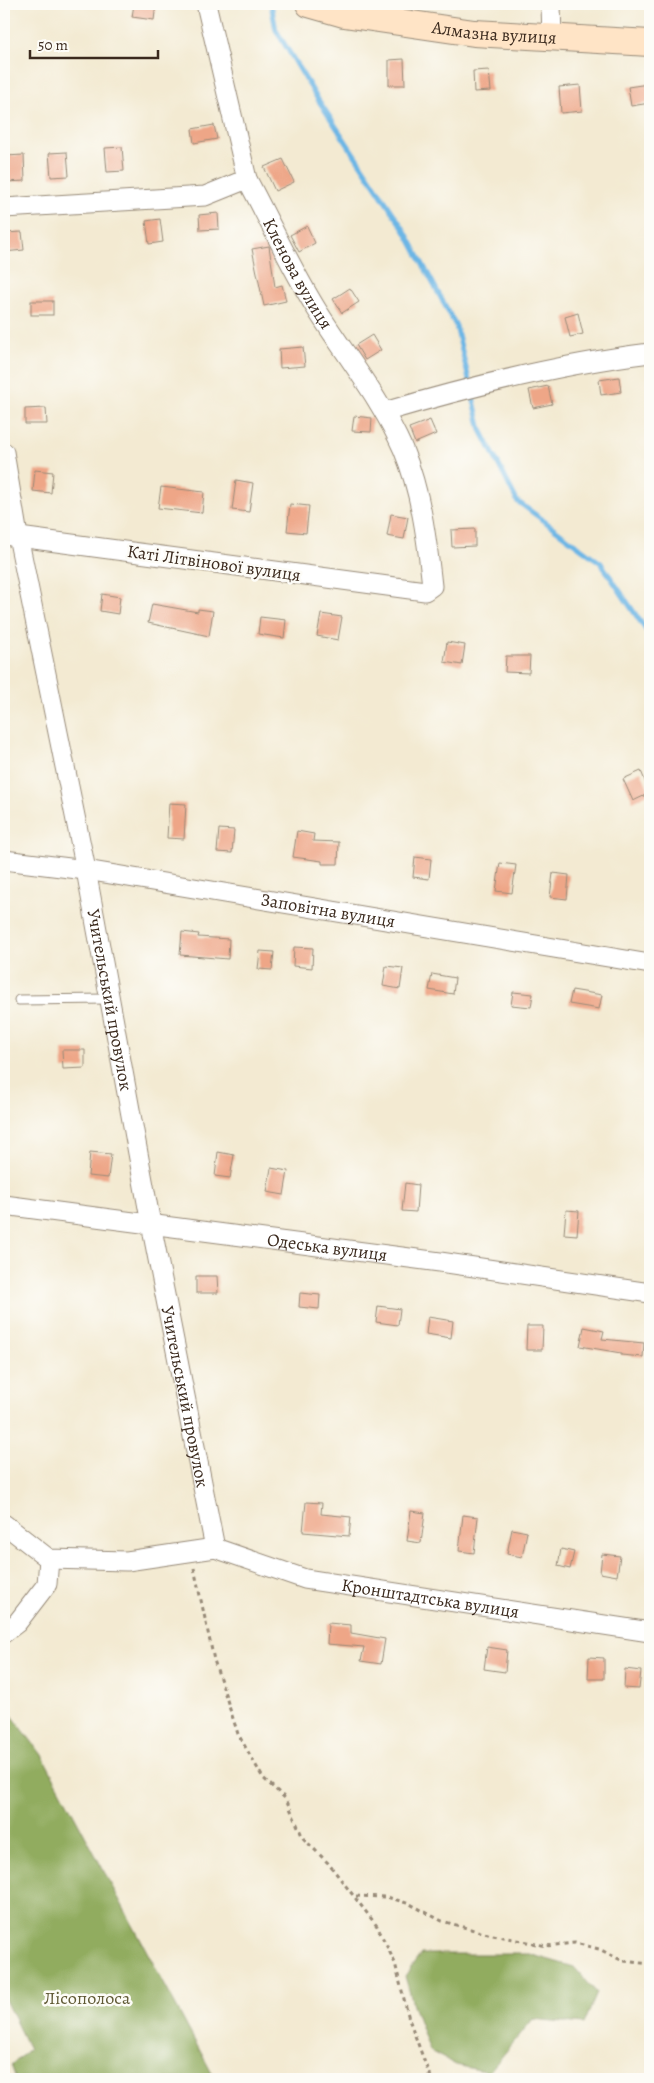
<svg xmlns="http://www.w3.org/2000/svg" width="654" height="2083" viewBox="0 0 654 2083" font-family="Alegreya,serif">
<rect width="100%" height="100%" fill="#fdfcf7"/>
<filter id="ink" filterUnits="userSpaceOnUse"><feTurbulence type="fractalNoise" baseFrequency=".02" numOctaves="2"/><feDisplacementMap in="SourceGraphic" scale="10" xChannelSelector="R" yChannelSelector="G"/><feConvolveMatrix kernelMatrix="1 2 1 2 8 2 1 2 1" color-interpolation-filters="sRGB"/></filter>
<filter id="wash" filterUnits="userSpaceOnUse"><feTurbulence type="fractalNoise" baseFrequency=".0096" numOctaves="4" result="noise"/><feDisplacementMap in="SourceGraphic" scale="20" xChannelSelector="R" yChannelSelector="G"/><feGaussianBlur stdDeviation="1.12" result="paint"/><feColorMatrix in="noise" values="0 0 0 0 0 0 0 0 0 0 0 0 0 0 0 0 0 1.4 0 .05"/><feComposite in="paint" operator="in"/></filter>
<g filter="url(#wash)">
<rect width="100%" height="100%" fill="#f3ead2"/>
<g fill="#91ac5e" stroke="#666b3e">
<path d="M4,1705l38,50 173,324h-199l-5,-14 18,-16 -25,-51z"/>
<path d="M421,1954h108l45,13 23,26 -13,31 -51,-5 -44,53 -33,-7 -26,-14 -16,-43 -9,-32z"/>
</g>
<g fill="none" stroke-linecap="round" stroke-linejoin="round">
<path stroke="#6cb6e5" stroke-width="5" d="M271,4l5,26 41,68 88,133 51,95 25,104 36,71 84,62 49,73"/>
</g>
<g id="blocks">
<g fill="#eea687">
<path d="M134,4h22l-2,16 -22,-3z"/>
<path d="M404,59l1,26h-16v-25z"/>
<path d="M489,70l2,21 -17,1 -1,-21z"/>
<path d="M648,84l2,19 -19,3 -3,-19z"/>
<path d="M580,85l2,26 -21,2 -2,-26z"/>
<path d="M214,125l3,14 -23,4 -2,-14z"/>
<path d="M122,147l2,24 -17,1 -2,-24z"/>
<path d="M67,152l2,24 -18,1 -2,-24z"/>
<path d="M24,155l1,26 -19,1 -1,-26z"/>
<path d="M283,159l11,23 -19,9 -11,-24z"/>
<path d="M218,213l1,16 -19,1 -1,-15z"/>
<path d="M160,219l3,23 -14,2 -3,-23z"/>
<path d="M307,226l8,17 -16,9 -9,-17z"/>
<path d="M22,232l2,18 -20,2v-19z"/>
<path d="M269,246l6,41 7,-2 4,16 -22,5 -12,-57z"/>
<path d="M350,288l9,14 -17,11 -9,-14z"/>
<rect x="31" y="301" width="22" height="14"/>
<path d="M578,313l5,21 -13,3 -5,-20z"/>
<path d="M372,335l9,15 -16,10 -9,-15z"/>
<path d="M303,347l2,19 -25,2 -1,-19z"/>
<path d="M619,377l2,15 -20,3 -2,-15z"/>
<path d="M548,386l4,18 -19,4 -4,-18z"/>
<path d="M46,408l1,16h-22v-15z"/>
<path d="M354,416l18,2 -1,14 -19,-1z"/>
<path d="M430,420l6,14 -21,9 -6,-15z"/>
<path d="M35,470l18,2 -2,21 -18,-2z"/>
<path d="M236,480l17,3 -4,29 -17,-2z"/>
<path d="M161,487l43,5 -2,21 -44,-5z"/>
<path d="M290,504l19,2 -3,27 -19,-2z"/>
<path d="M391,514l17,3 -4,22 -17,-3z"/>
<path d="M475,529v17l-23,1 -1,-17z"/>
<path d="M102,594l18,3 -2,17 -18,-3z"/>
<path d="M152,604l46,8v-3l15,2 -4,25 -61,-13z"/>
<path d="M321,614l21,3 -4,23 -21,-4z"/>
<path d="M260,617l26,3 -2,18 -26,-4z"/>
<path d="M447,642l18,3 -3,20 -18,-3z"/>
<path d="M506,656h24l-1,17 -24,-1z"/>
<path d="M641,771l9,22 -17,8 -10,-22z"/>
<path d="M169,803l17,1 -2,35 -17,-1z"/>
<path d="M219,829l15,1 -2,23 -15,-1z"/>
<path d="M297,831l17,3 -1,7 26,1 -1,22h-16v-3l-29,-4z"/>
<path d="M415,857l16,2 -2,20 -16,-2z"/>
<path d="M500,863l16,2 -4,28 -16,-2z"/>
<path d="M553,873l16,2 -2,24 -17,-2z"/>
<path d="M182,932l17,2 -1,3 31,2 -1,20 -48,-4z"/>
<path d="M294,947l19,1 -1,20 -19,-2z"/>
<path d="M260,951l14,1 -2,18 -14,-1z"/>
<path d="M386,966l17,2 -3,21 -17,-3z"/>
<path d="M432,974l23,4 -2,16 -24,-4z"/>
<path d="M572,990l30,5 -3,14 -30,-5z"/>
<path d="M513,992l20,2 -2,13 -20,-2z"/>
<path d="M62,1050h23v18l-22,1z"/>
<path d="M90,1152l21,2 -3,24 -20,-2z"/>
<path d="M218,1152l16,3 -4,23 -15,-2z"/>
<path d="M271,1168l17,3 -4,24 -17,-3z"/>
<path d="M405,1183l13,2 -2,27 -14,-1z"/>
<path d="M566,1210l13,1 -2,24 -13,-1z"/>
<path d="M196,1276h21l1,17h-22z"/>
<path d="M300,1293l20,2 -1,14 -20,-2z"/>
<path d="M378,1306l22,3 -2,16 -22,-3z"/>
<path d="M428,1317l25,4 -2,17 -25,-4z"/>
<path d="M527,1326h16l-1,24h-16z"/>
<path d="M584,1327l20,4 -2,8 42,4 -1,14 -22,-2v-2l-41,-7z"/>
<path d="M306,1502l16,1 -1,11 30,3 -2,19 -46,-4z"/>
<path d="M411,1511l14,2 -4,30 -14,-2z"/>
<path d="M463,1515l15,2 -4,36 -15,-2z"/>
<path d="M512,1529l15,3 -5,25 -15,-3z"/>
<path d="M561,1549l13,3 -4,17 -12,-3z"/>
<path d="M602,1554l18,2 -3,20 -17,-3z"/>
<path d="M328,1623l23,2v8l34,6 -4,25 -20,-3 3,-14 -37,-3z"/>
<path d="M487,1647l20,3 -2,22 -21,-3z"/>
<path d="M589,1657l15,1v21h-16z"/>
<path d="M625,1669l16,2 -2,18 -15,-1z"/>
</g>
</g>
</g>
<g filter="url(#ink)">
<use href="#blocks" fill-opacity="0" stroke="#978a78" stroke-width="1"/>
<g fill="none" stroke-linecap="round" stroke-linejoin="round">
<defs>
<path id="lane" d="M19,1000l90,-1"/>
<g id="street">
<path d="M206,4l41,175"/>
<path d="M551,4l1,34"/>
<path id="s1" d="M4,208l201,-12 42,-17c23,43 44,89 70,131 29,46 64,89 86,139 18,43 24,91 29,137l-7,5 -421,-56"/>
<path d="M384,412c88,-26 176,-48 266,-59"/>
<path id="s2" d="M4,452l14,84 68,334 65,354 64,324"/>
<path id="s3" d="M4,860l82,10 564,94"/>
<path id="s4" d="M4,1205l436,57 210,31"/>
<path d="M4,1524l45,35 78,2 88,-13"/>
<path id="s5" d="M215,1548l90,31 345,53"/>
<path d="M4,1633l13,-10 30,-39 2,-25"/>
</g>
<g id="secondary">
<path id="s6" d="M309,4l35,10 130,19 176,10"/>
</g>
</defs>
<use href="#lane" stroke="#978a78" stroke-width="11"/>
<use href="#street" stroke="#978a78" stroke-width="21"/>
<use href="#secondary" stroke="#978a78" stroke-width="28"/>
<g stroke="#978a78" stroke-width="3" stroke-dasharray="4 4" stroke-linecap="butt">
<path d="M194,1568l20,92 24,74 25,44 23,21 17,39 25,25 49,63 18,37 14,56 20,55 5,5"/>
<path d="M356,1896l31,1 23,7 32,17 46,13 58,12 29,-3 24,6 24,12 27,3"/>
</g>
<use href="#lane" stroke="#fff" stroke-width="9"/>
<use href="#street" stroke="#fff" stroke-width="19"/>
<use href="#secondary" stroke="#ffe4c6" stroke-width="26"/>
</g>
</g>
<g text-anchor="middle" stroke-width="5" stroke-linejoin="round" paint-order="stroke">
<g font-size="18" fill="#3b2a1e" stroke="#fdfcf7">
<text dy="6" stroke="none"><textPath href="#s6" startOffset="188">Алмазна вулиця</textPath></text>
<text dy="6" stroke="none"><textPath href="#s1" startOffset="354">Кленова вулиця</textPath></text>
<text transform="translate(214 563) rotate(8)" y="6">Каті Літвінової вулиця</text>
<text dy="6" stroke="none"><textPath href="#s3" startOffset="328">Заповітна вулиця</textPath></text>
<text dy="6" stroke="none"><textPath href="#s2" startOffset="558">Учительський провулок</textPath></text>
<text dy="6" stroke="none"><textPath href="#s4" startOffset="326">Одеська вулиця</textPath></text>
<text dy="6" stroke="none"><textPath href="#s2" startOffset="962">Учительський провулок</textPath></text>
<text dy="6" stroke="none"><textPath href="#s5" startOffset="222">Кронштадтська вулиця</textPath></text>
</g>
<g font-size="18" fill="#605935" stroke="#fdfcf7">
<text x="87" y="2004">Лісополоса</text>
</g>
</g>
<rect width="654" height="2083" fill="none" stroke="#fdfcf7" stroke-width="20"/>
<path d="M30 50v8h128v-8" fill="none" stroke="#3b2a1e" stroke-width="2.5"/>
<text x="38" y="50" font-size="15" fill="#3b2a1e" stroke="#fdfcf7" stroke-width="4" paint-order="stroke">50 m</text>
</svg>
